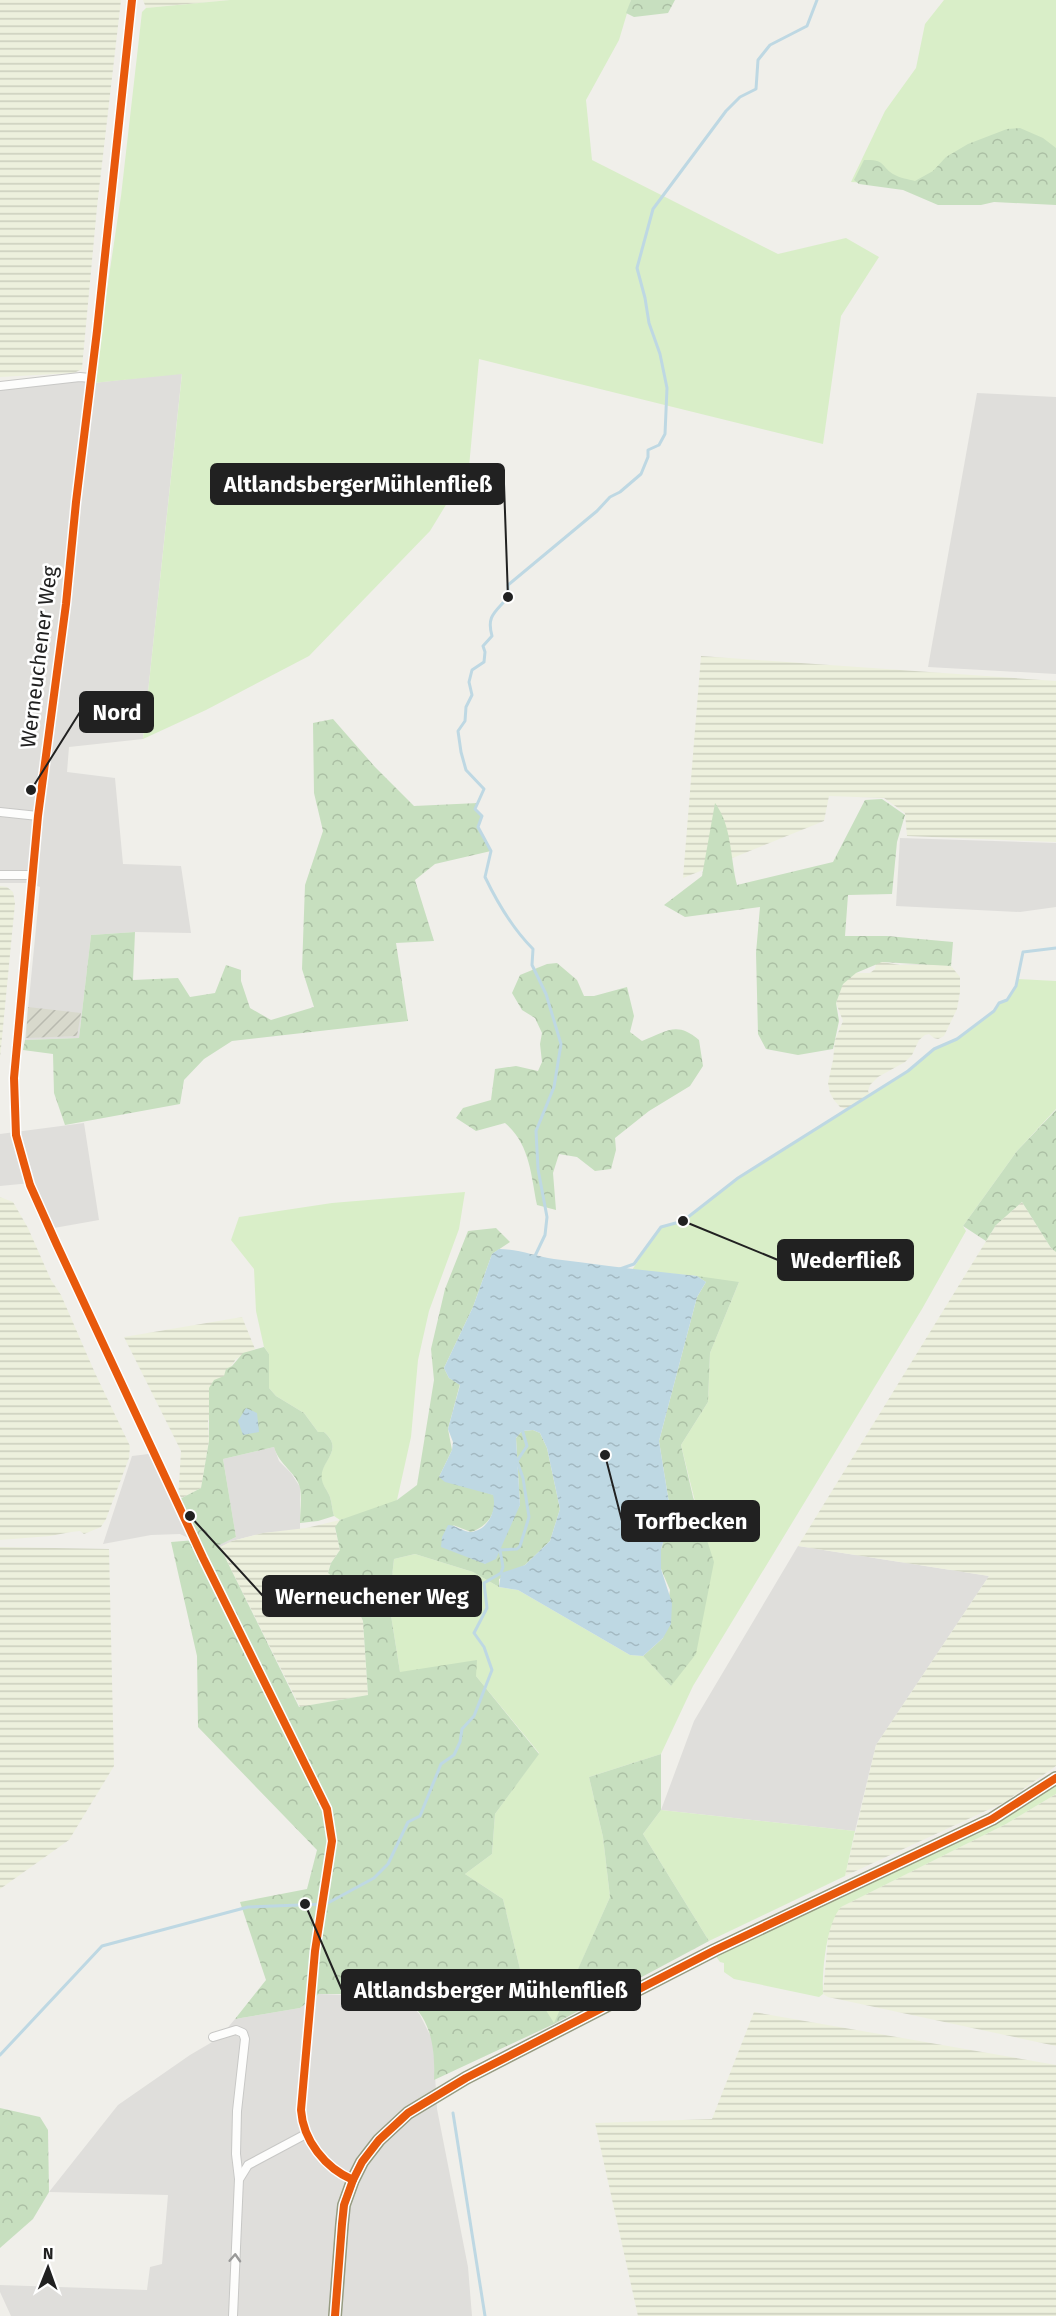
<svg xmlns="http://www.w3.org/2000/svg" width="1056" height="2316" viewBox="0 0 1056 2316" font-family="'Fira Sans',sans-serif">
<defs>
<pattern id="construction-furrows" width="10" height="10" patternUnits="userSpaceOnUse" patternTransform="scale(1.5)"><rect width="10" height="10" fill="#d8d9cc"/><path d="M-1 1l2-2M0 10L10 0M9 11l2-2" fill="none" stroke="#b9baaf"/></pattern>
<pattern id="farmland-rules" width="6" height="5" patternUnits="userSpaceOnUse" patternTransform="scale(1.5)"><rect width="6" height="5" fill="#edf0dd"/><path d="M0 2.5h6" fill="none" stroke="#cbcebd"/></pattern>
<pattern id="forest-crowns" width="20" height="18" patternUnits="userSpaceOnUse" patternTransform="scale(1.5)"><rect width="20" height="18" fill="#c7dfbf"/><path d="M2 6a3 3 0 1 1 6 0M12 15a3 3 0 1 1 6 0" fill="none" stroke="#abbfa4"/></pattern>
<pattern id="water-ripples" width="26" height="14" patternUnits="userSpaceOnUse" patternTransform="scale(1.5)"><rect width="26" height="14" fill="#bed8e3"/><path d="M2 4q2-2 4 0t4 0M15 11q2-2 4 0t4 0" fill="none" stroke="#a3b9c2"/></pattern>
</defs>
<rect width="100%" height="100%" fill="#f0efea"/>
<g fill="#dfdedb">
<path d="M94,373l-1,10 89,-10 -39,366 -74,8 -2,25 48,6 8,86 58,2 10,67 -56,-1 -44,3 -12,103 -54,2 15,-153 -11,-4h-29v-499z"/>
<path d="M977,393l79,4v277l-128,-7z"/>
<path d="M900,838l156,5v64l-36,5 -124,-6z"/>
<path d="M84,1123l15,97 -45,8 -23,-45 -31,3v-52z"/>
<path d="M274,1447l5,14 12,12 9,14v44l-37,2 -31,8 -29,17 -8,-17 -15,-7 -29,1 -48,9 29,-88 25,-3 46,103 8,-8 25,-11 -13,-78z"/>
<path d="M798,1546l191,30 -113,169 -21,86 -194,-21 33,-89z"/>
<path d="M319,1994l77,3 14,6 10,12 13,26 4,68 31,158 4,49h-461l-11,-24v-7l147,5 3,-23 12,-3 6,-69 -119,-3 69,-87 72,-50 29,-17 16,-19 65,-11z"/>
</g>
<path fill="url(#construction-furrows)" d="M28,1007l53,6 -4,23 -51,2z"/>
<g fill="url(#farmland-rules)">
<path d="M0,0h121l-24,207 -14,150 -1,12 -8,4 -74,4z"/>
<path d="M143,0h87l-84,8z"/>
<path d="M701,656l355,25v161l-149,-6 -2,-23 -21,-15 -55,-2 -5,25 -141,57z"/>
<path d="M0,886l7,1 6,5 2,11 -15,155z"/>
<path d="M882,962l18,3 38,-1 13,2 9,11v15l-3,17 -13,27 -6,3 -4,-1 -5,-4 -4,1 -6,5 -7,15 -7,7 -27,15 -8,8 -2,6 2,4 -18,13 -6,1 -6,-2 -6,-7 -4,-7 -2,-10 5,-23 2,-20 8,-19 -7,-18 9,-25 11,-5h14l5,-4 1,-6z"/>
<path d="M0,1197l13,5 15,26 23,52 10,15 34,78 35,73 -1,12 -23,61 -5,8 -17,7 -4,-3 -9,1 -21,4 -50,4z"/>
<path d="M1022,1202l29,46 5,4v514l-51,36 -160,74 31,-131 113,-169 -191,-30 198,-321z"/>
<path d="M242,1317l13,32 -19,10 -12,18 -16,44 1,20 -8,47 -23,12 3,-49 -57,-114z"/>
<path d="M340,1520l-5,8 5,22 -9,13 -3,10 21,18 14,30 5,74 -68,12 -80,-160 12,-6 31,-8 43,-5z"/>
<path d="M0,1547l109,2 5,217 -45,74 -69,49z"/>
<path d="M1056,1794v252l-228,-49 -5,-3 6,-67 5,-13 7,-7 165,-83z"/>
<path d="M754,2012l302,53v251h-418l-43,-193 117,-4z"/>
</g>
<g fill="#d9eec8">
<path d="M230,0h401l-12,40 -33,60 6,60 186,94 68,-16 33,19 -38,59 -18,128 -344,-85 -10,108 -39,64 -121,125 -103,54 -63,29 39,-365 -89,9 28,-187 21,-184 4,-4z"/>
<path d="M944,0h112v193l-205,-11 34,-71 31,-43 9,-44z"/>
<path d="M1018,979l38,2v128l-39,42 -54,75 3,5 -44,78 -229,377 -32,68 -72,23 14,60 7,60 -56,127 -34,-55 -17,-70 -38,-25 27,-20 3,-40 44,-61 -63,-77 -76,-4 -11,-69 5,-44 21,-5 58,18 26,15 19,3 112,65 13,1 28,30 33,-81 8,-35 -31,-125 27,-43 2,-49 29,-71h-33l-9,-6 -65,-6 29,-43 22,-6 55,-43 170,-107 26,-22 23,-10 37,-28 5,-8 8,-3 9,-13z"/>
<path d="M465,1192l-6,37 -30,82 -11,49 -7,77 -14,63 -7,6 -50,14 -6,-4c-2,-6 -2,-13 -4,-19 -2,-6 -7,-11 -9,-17 -3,-18 25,-29 3,-48h-6l-14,-19 -28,-17 -7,-8v-34l-5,-7 -8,-36 -2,-42 -23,-29 8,-23 93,-14z"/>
<path d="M1056,1784v10l-50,30 -165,83c-15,17 -19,64 -18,87l-4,3 -85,-18 -10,-7v-9l-4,-1 -5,-7 276,-129z"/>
<path d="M661,1810l194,21 -10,45 -136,65 -66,-107z"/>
</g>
<g fill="url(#forest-crowns)">
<path d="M631,0h44l-7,13 -34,4 -8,-4z"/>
<path d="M1020,128l23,10 13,10v57l-62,-3 -13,3h-43l-35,-15 -44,-6 -5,-4 10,-20c23,-1 16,7 31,15 5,3 13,4 20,6l18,-10 13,-14 22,-13 39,-15z"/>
<path d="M333,719l42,48 39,39 64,-3 -3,6 7,7 -4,11 13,24 -56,13 -20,16 19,61 -38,2 12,78 -176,20 -28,18 -20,21 -4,24 -115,21 -11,-32 -1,-39 -30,-4 2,-10 54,-2 12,-103 44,-3 -2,48 45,-2 12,19 25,-4 11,-28 15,5v11l9,27 21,12 43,-13 -12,-38 3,-84 18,-54 -9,-38 -1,-70z"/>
<path d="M882,799l23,16 -8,27 -5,52 -44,1 -3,41h42l66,6 -2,24 -69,-4 -26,11 -13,11 -7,19 3,18 -6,28 -35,6 -32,-6 -8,-15 -2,-81 4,-46 -75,10 -21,-12 38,-29 13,-73c17,23 15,54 22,82l96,-23 32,-62z"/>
<path d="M557,963l20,17 7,16h10l33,-9 7,29 -4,16 12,9c25,-10 35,-20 57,-1l4,26 -13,20 -41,25 -34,27 1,12 -5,19 -16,2 -18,-14 -18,-3 -6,19 3,37 -19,-5c-6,-30 -7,-61 -32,-82l-29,8 -20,-13 7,-10 28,-8 4,-31 21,-3 22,5 4,-9 -2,-18 2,-11 -7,-15 -13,-8 -10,-17 8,-18 27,-11z"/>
<path d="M1056,1110v142l-5,-4 -29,-46 -26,23 -10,16 -23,-15 54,-75z"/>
<path d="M496,1228l14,14 -18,12 -19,53 -29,61 5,10 11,6 -12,45 4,21 -13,27 55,18c3,18 -6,31 -23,37l-18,-7 32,39 35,-59 -4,-67 6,-7 11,-1 7,3 7,15 13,61 -10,32 -25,24 -26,14v8l-26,-15 -58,-18 -21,5 -5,44 11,69 77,-12 -1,16 63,78 -44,60 -3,40 -27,20 38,25 17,70 34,54 56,-126 -7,-60 -14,-60 72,-23v56l-18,24 66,107 -155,83 -120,56c1,-25 -1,-59 -24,-77 -14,-10 -71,-9 -91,-9l-19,14 -65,11 31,-39 -26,-78 67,-13 10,-39 -119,-123 -1,-71 -26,-114 25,-2 -18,-40 23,-12 8,-47v-53l5,-8 10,-4 2,-7 6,-3 11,-13 21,-6 5,7v34l7,8 28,17 14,19h6c22,19 -6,30 -2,48 1,6 6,11 8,17 2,6 2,13 4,19l-16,5 -18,2c0,-11 2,-25 0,-35 -3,-15 -21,-23 -26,-41l-51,12 13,78 -19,9 3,1 79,160 69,-12 -5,-74 -14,-30 -21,-18 3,-10 9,-13 -5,-23 5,-7 57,-20 20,-15 17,-105 -3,-31 14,-60 23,-58z"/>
<path d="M697,1276l42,6 -29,71 -2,49 -27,43 12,52 21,65 -18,92 -25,32 -28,-30 20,-18 7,-48 -9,-21v-20l7,-22 1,-24 -10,-62 38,-144 9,-15z"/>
<path d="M0,2108l40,9 8,13 1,62 -16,27 -33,29z"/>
</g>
<g fill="url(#water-ripples)">
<path d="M499,1249c19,0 36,7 55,10 47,6 95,12 143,17l9,6 -9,15 -38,144 10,62 -1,24 -7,22v20l11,34 -1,21 -8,14 -20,18 -13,-1 -112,-65 -19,-3 2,-14 24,-8 25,-24 10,-32 -13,-61 -7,-15 -7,-3 -11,1 -6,7 4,67 -24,54 -11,5 -44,-17 1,-10 6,-12c8,0 15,7 23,7 18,-2 26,-23 22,-37l-48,-13 -6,-5 13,-27 1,-8 -5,-13 12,-44 -11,-7 -5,-10 29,-61 19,-53z"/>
<path d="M246,1408l11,5 2,19 -16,3 -5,-14z"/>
</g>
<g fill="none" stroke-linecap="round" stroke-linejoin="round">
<g stroke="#bed8e3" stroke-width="3">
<path d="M534,1258l11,-23 2,-18 -9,-48 -2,-38 18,-44 7,-43 -15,-50 -14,-29 1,-16c-21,-21 -35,-45 -48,-72l6,-26 -13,-24 4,-11 -7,-7 9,-20 -18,-19 -5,-18 -3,-21 7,-10 1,-14 6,-12 -3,-13 3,-12 12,-8 1,-10 -2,-6 9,-10c-6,-21 4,-24 16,-39v-12l89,-74 13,-14 10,-5 21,-18 7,-17v-7l11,-5 6,-11 2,-46 -7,-34 -11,-31 -4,-25 -8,-30 16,-59 73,-98 14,-14 16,-8 2,-29 12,-15 37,-19 10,-26"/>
<path d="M620,1269l14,-5 27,-37 22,-6 55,-43 170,-107 26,-22 23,-10 37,-28 5,-8 8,-3 9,-14 7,-34 33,-4"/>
<path d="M0,2055l102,-109 146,-39 78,-3 48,-26 14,-14 20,-42 12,-6 21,-52 13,-9 6,-13 2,-13 12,-13 18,-46 -8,-23 -10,-14 13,-25 -3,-25 17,-10 2,-6 -3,-17 17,-1 3,-3 9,-29 -6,-39 -6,-17 10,-15 -5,-17"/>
<path d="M453,2113l32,203"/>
</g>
<defs>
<g id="street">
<path d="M132,0l-35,331 -21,171 -10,102 -28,212 -24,262 2,57 14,50 26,58 147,315 124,251 5,32 -17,110 -14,159c2,30 24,58 52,70"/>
<path d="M0,386l80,-9 10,1"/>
<path d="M0,812l38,4"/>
<path d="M0,875h33"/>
<path d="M213,2037l23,-7 7,3 2,6 -8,72 -1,43 3,25 -6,137"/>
<path d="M240,2178l8,-13 58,-31"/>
</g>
<path id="secondary" d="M335,2316l7,-92 2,-19 9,-25 9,-18 17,-22 29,-27 58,-35 249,-128 277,-131 64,-41"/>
</defs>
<use href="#street" stroke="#c8c8c6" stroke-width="10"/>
<use href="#secondary" stroke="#969b81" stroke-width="14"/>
<use href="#street" stroke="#fdfdfc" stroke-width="8"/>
<use href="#secondary" stroke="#f3f5ec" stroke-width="10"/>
<defs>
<g id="cycleway">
<path d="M132,0l-35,331 -21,171 -10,102 -28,212 -24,262 2,57 14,50 26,58 147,315 124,251 5,32 -17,110 -14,159c2,30 24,58 52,70"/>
<path d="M335,2316l7,-92 2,-19 9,-25 9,-18 17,-22 29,-27 58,-35 249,-128 277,-131 64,-41"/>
</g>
</defs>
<use href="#cycleway" stroke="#fff" stroke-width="11"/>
<use href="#cycleway" stroke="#e8590c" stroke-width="8"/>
</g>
<defs><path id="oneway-chevron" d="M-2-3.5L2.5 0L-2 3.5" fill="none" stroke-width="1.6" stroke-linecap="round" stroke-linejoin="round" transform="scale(1.5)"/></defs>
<use stroke="#9a9a99" href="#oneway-chevron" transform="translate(235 2258) rotate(-87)"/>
<g text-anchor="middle" stroke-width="5" stroke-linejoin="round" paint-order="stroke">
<g font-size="21" fill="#212121" stroke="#fff">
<text transform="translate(39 657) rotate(-83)" y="7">Werneuchener Weg</text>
</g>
</g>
<path fill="none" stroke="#212121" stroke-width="2" d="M508 597L504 484M31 790L80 712M683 1221L778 1260M605 1455L622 1521M190 1516L263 1596M305 1904L342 1990"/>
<g fill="#212121" stroke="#fff" stroke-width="2">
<circle cx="508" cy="597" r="6"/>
<circle cx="31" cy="790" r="6"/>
<circle cx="683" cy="1221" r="6"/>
<circle cx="605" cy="1455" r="6"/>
<circle cx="190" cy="1516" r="6"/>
<circle cx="305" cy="1904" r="6"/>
</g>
<g fill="#212121" stroke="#212121" stroke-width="2">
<rect x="211" y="464" width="293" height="40" rx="6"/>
<rect x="80" y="692" width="73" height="40" rx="6"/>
<rect x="778" y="1240" width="135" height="40" rx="6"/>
<rect x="622" y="1501" width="137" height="40" rx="6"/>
<rect x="263" y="1576" width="218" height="40" rx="6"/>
<rect x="342" y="1970" width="298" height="40" rx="6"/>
</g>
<g font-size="22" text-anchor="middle" font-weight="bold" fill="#fff">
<text x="358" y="492">AltlandsbergerMühlenfließ</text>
<text x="117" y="720">Nord</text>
<text x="846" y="1268">Wederfließ</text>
<text x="691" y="1529">Torfbecken</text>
<text x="372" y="1604">Werneuchener Weg</text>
<text x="491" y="1998">Altlandsberger Mühlenfließ</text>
</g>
<g transform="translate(48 2268) rotate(1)" stroke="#ffffff" stroke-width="4.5" paint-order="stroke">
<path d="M0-4.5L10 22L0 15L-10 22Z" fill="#212121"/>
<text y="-9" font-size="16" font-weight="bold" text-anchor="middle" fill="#212121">N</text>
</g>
</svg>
